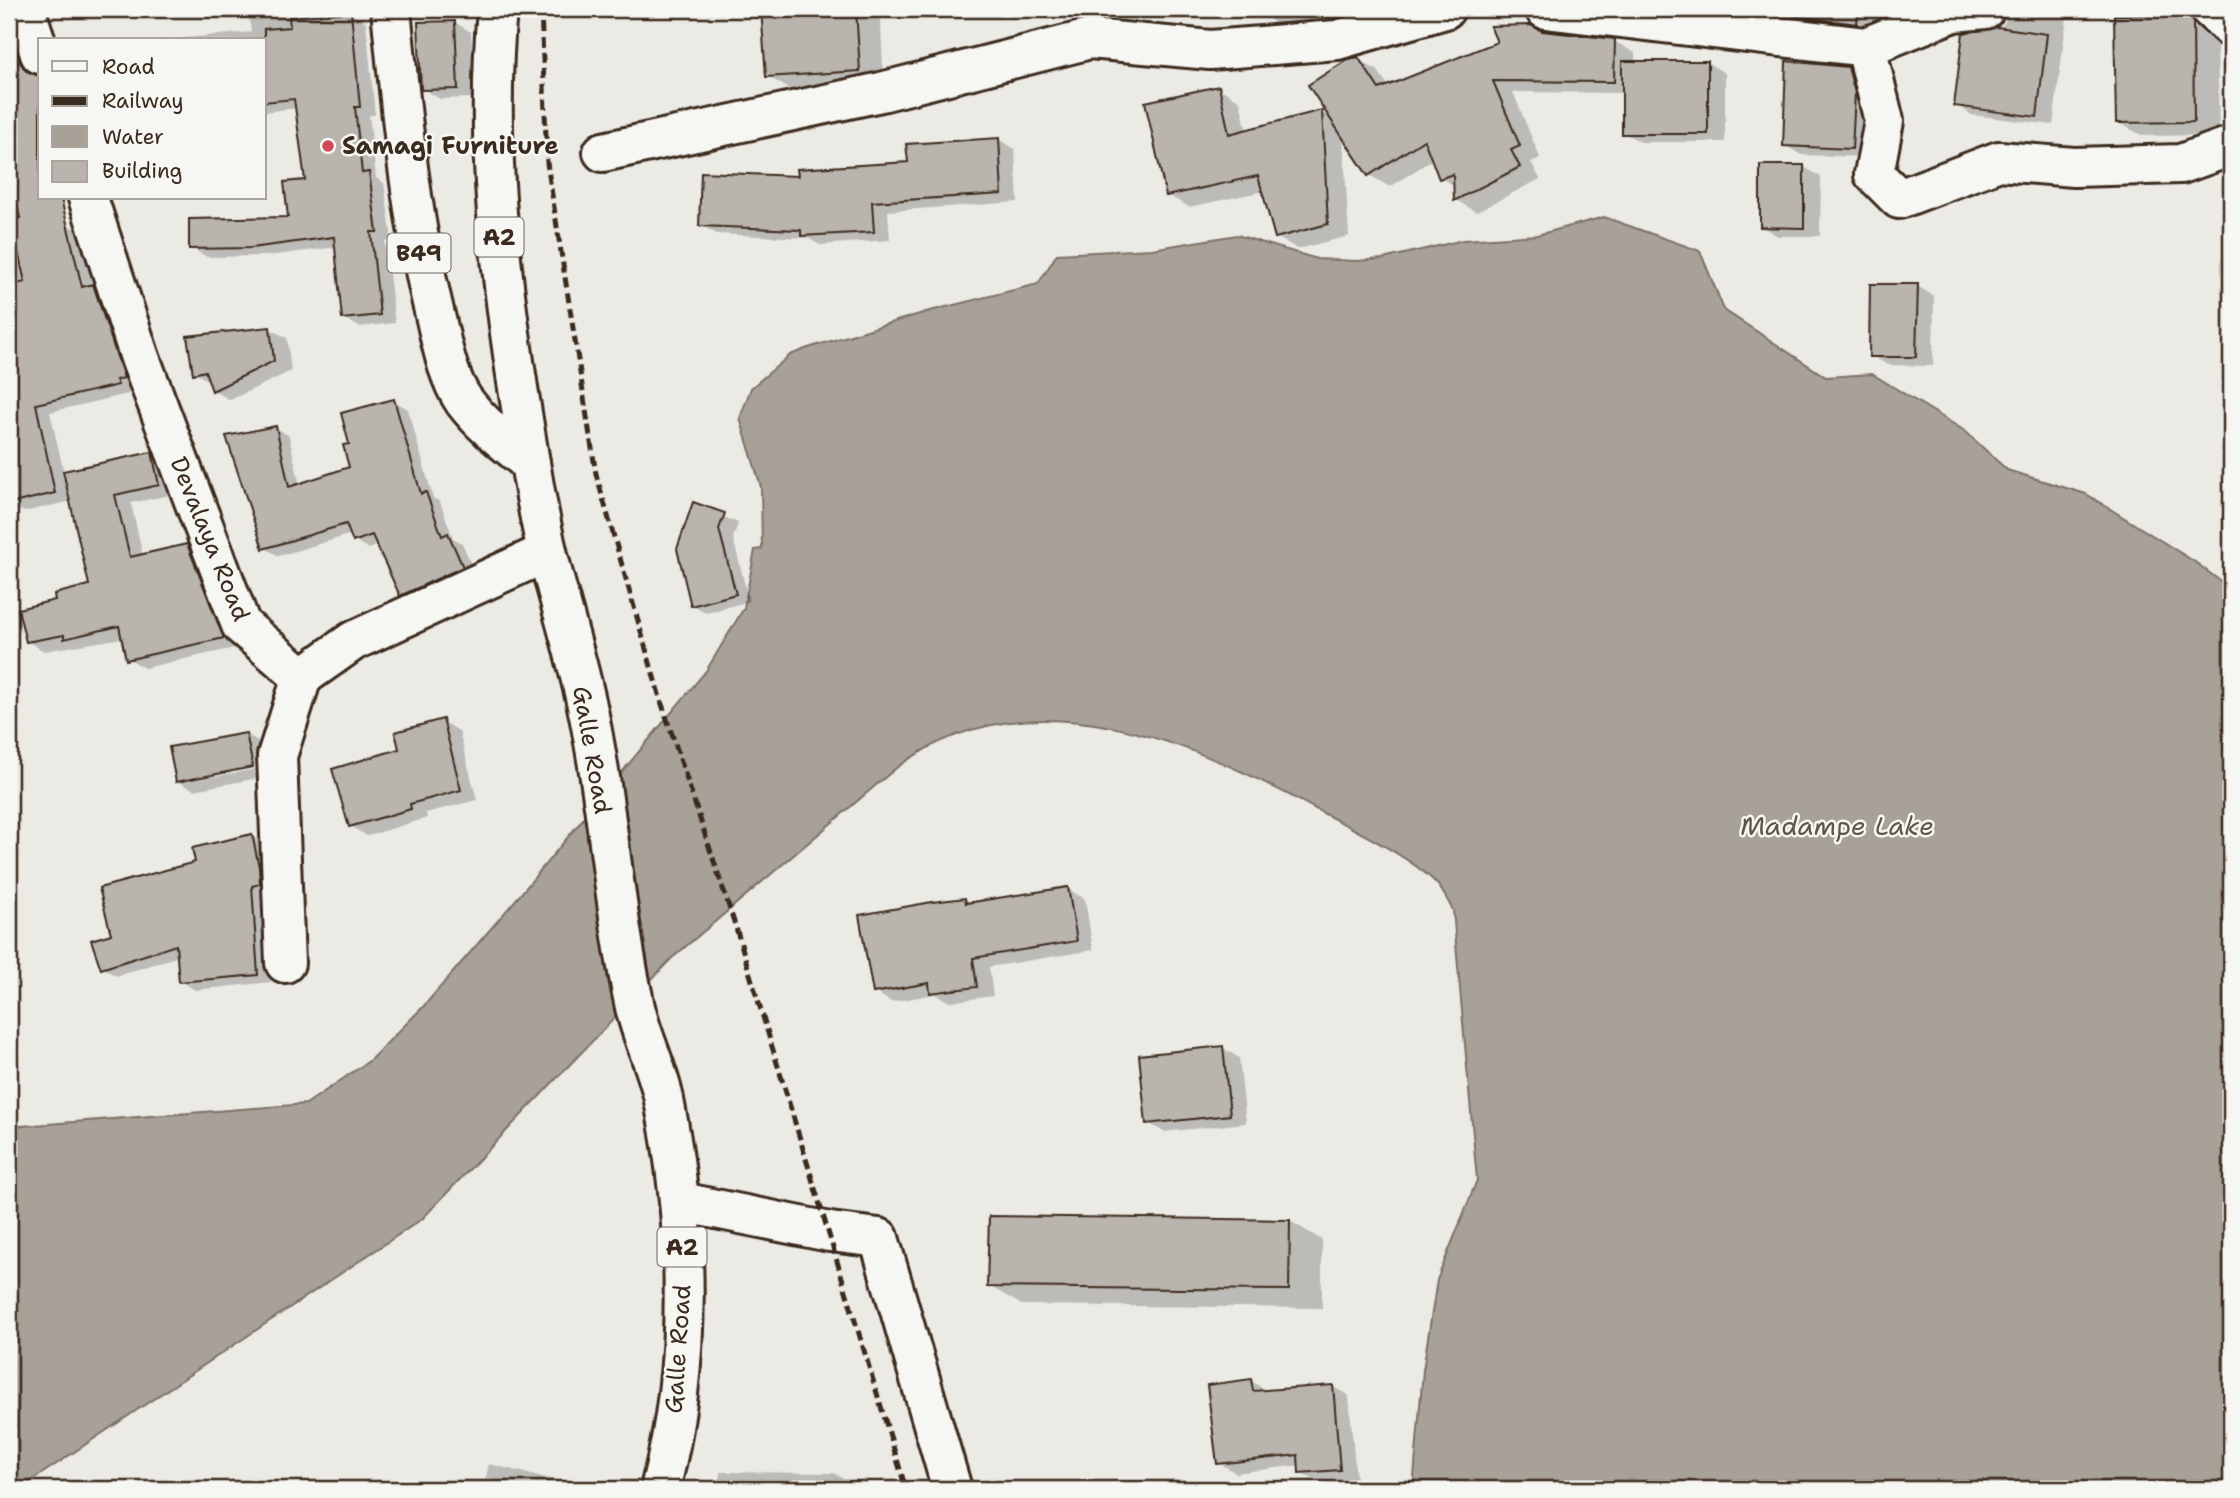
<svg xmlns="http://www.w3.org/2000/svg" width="2240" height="1498" viewBox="0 0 2240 1498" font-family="'Shantell Sans',sans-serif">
<rect width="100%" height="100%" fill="#ebeae5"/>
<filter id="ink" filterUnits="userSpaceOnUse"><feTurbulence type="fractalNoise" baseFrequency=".0143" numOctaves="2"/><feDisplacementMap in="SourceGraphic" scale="14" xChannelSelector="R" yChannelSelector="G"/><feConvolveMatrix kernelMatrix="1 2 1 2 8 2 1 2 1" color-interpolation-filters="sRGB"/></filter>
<g filter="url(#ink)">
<path fill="#a8a198" stroke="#7c7167" stroke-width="2" d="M1604,217l96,34 24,59 102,67 46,-3 93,57 42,39 79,24 109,68 36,27v900h-818l10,-119 14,-90 40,-100 -24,-270c-5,-8 -10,-20 -17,-27 -24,-25 -81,-53 -113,-70 -128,-70 -295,-145 -428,-44l-224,190 -249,260 -403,270h-10v-362l297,-23 63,-43 54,-54 96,-111 187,-225 38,-63 11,-58 7,-1 -1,-62 -21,-69 11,-30 39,-33 18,-7 118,-36 112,-28 19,-30 95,-5 85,-14 80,24 39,2 27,-2 80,-19 74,-5z"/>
<g fill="#0003" fill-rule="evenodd">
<path d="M9,9l26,63 5,5v117l-31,5z"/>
<path d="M248,9h101v4l17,9 9,93h-6l7,63 8,5 8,57 -7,1 10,82 -36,4 -15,-9 -7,-71 -69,9 -61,1 -16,-9 99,-29 17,-38 -10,-73 -33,4v-72h-101l88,-8z"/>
<path d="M763,9h117l4,76 -91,6 -26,-15z"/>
<path d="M1267,9h90l2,7 -66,17 -23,-13z"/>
<path d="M1796,9h99v16l-21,7 -61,-7 -17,-10z"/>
<path d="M2008,9h60l-15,116 -81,-10 -16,-10 50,-85z"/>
<path d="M2189,16l25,15 3,6 2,98 -76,1 -26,-14z"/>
<path d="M454,22l17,10 3,66 -34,1 -17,-10z"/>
<path d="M1542,32l72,9 21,12v10h73l17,10v69h-84l-17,-9v-40l-111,-1 27,66 -9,4 9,17 -64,33 -20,-12 -1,-14 -14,-8 -8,-19 -43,28 -21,-12 -26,-39 6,100 -51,13 -22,-12 -12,-46 -75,16 -21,-12 51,-107 21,13 7,30 74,-19 10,5 26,-58 21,12 11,16z"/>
<path d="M1848,69l17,10 4,78 -68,-2 -16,-10z"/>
<path d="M998,139l17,10 3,53 -130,9 2,29 -70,5 -12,-7 -91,-4 -17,-9 100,-47 109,-14z"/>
<path d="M1804,167l17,10 -1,59h-42l-17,-10z"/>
<path d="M66,224l16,9 12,54 14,8 24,98 -82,19 14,61 88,-19 16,10 7,30 -44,9 12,53 44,-10 16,9 36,92 -95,21 -16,-10 -5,-20 -79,13 -17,-10 31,-39 33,-15 -19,-86 -48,11 -15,-8v-279z"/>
<path d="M1917,286l17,10 -1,70 -45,-1 -17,-9z"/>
<path d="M270,329l17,9 4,33 -61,29 -17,-10 -2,-8 -16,-9z"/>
<path d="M394,401l14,8 25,89 7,4 13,36 9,5 14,32 -61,27 -14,-8 -23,-49 -9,4 -14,-8 -3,-7 -73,22 -14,-8 10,-121 14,9 11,49 51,-17v-23z"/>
<path d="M694,504l44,19 -5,15 16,63 -42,12 -14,-8z"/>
<path d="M442,721l17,10 18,69 -51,13 1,5 -60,18 -17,-10 51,-76z"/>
<path d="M246,734l17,10 6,32 -75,14 -17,-9zM261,764l1,4 -73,13v-4z"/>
<path d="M252,836l14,8 5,138 -76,8 -14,-9 -2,-25 -63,20 -14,-9 11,-32 84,-72z"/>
<path d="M1068,889l17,10 8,51 -104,17 4,29 -44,6 -14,-8 -44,8 -16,-10 90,-93 8,5z"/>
<path d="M1223,1048l16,10 7,65 -82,9 -16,-9z"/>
<path d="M1290,1221l32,19v68l-300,-3 -33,-19z"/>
<path d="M1251,1381l18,11 63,-6 17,10 7,83 -38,3 -17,-10 -1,-7 -64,8 -17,-10z"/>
<path d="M489,1464l82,20 9,5h-97z"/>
<path d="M720,1472l114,1 26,16h-141z"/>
</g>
<g fill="#bab4ae" stroke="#3b2a1e" stroke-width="2">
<path d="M761,9h95l4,62 -94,6z"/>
<path d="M1794,9h64l-1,15 -63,-8z"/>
<path d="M351,12l9,95h-5l7,66 7,-1 8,60h-6l9,83 -38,4 -8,-82 -83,11 -62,1v-30l99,-2 -4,-35 21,-2 -11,-81 -30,3v-73l26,-2 -1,-10z"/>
<path d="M2114,15h75l4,6 1,101 -78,1z"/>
<path d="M455,21l3,68 -37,1 -3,-68z"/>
<path d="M1531,25l11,6 73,8 -1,43 -121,-1 27,65 -9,4 9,17 -66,34 -1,-27 -14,5 -15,-39 -56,36 -60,-91 39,-25 11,-3 21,32 118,-47 -7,-16z"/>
<path d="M1997,27l50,7 -10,83 -83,-11 9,-73z"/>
<rect x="1622" y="61" width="86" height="73"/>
<path d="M1786,61l62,6 7,26 -3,56 -69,-3z"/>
<path d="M20,62l6,9 14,5v122h21l21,89 11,-3 31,94 -8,2 2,5 -82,19 19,89 -46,11v-218l16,-4 -14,-62 9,-2 -11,-50v-104z"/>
<path d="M1219,86l10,48 93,-24 6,114 -53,14 -17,-62 -92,20 -21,-94z"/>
<path d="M999,138l3,56 -130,8 2,30 -73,4v-6l-102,-4 2,-54 97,4 -1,-7 111,-7 -2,-18z"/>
<path d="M1760,165h44v63l-44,-1z"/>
<path d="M1870,284h48l-2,73h-47z"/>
<path d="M270,327l4,34 -62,30 -7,-20 -12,3 -6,-38z"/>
<path d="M394,399l27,95 5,-2 16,44 6,-3 15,34 -63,29 -28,-61 -19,7 -7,-18 -83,25 -37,-113 50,-10 13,61 60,-20 -6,-22 6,-1 -8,-31z"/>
<path d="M152,452l7,33 -44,10 15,62 57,-13 37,94 -98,22 -7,-34 -55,13v-4l-38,7 -8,-33 37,-9 -1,-6 35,-9 -26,-114z"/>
<path d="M693,502l32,11 -6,16 17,65 -45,12 -14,-57z"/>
<path d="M443,719l18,71 -51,14 1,5 -62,18 -17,-58 67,-20 -4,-17z"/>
<path d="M246,733l7,34 -77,15 -7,-35z"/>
<path d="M252,834l7,33 1,17 -8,2 6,89 -79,7 -3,-37 -75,24 -10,-29 20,-6 -12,-46 96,-26 -3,-14z"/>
<path d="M1068,887l9,54 -104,17 4,29 -47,6 -1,-10 -56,10 -14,-78 73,-13 33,-4 1,5z"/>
<path d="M1223,1046l7,69 -84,9 -7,-69z"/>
<path d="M989,1216l301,4 -1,70 -302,-3z"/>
<path d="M1251,1379l2,12 80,-6 7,85 -41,3 -1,-18 -81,9 -10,-79z"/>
</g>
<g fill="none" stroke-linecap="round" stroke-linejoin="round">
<defs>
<g id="minor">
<path d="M25,9l15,45"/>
<path d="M1545,9l321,38 87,-35 32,-3"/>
<path d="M2210,9l21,19"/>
<path d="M1866,47l18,74 -10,53 25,25 100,-38 75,6 107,-3 50,-18"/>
<path d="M603,152l278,-60 209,-53 120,11 127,-10 108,-31"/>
<path d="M88,198l52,160 101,267 61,52 51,-36 194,-89"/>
<path d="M285,963l-8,-207 25,-79"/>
<path d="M681,1202l149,30 49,6 73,251"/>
</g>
<path id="major" d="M391,9c10,103 19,205 44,306 7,29 12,61 29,86 18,24 43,43 66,62"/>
<path id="highway" d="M497,9c-12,132 3,267 24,398 8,49 15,99 27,148 12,49 27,97 38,146 22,101 27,205 49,306 7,32 23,61 29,93 25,127 29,263 -4,389"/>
</defs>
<use href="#minor" stroke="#3b2a1e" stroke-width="44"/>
<use href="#major" stroke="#3b2a1e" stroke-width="44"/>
<use href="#highway" stroke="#3b2a1e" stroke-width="44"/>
<use href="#minor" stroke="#f6f6f2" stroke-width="38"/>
<use href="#major" stroke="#f6f6f2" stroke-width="38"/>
<use href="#highway" stroke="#f6f6f2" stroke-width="38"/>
<path stroke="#3b2a1e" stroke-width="5" stroke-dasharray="10 5" stroke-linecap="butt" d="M541,9l6,154 49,311 64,224 77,233 169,558"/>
</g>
</g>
<circle fill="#d1495b" stroke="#f6f6f2" stroke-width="2.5" cx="328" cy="146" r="7"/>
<g text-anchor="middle" stroke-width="5" stroke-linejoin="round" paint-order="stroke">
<g fill="#f6f6f2" stroke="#73675e" stroke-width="2">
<rect x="474.5" y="217.5" width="49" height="39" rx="5"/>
<rect x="387.5" y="233.5" width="63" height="39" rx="5"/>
<rect x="657.5" y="1227.5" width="49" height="39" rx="5"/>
</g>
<g font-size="23" font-weight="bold" fill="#3b2a1e">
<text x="499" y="245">A2</text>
<text x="419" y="261">B49</text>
<text x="682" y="1255">A2</text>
</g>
<g font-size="24" font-weight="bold" fill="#3b2a1e" stroke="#f6f6f2" text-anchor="start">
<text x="342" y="154">Samagi Furniture</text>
</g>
<g font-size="24" fill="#3b2a1e" stroke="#f6f6f2">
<text transform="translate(210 539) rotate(68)" y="8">Devalaya Road</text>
<text transform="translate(592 750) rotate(80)" y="8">Galle Road</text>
<text transform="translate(678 1349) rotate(-86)" y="8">Galle Road</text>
</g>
<g font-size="26" font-style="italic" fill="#615449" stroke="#f6f6f2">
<text x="1837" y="835">Madampe Lake</text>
</g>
</g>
<rect width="2240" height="1498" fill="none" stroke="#f6f6f2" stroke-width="35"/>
<rect x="18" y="18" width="2205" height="1463" fill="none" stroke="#3b2a1e" stroke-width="2.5" filter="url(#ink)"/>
<rect x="38" y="38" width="228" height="161" fill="#f6f6f2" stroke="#aba49d" stroke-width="2"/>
<rect x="52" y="61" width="35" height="10" fill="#f6f6f2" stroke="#aba49d" stroke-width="2"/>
<text x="102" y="74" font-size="21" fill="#3b2a1e">Road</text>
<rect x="52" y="96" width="35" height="10" fill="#3b2a1e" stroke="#aba49d" stroke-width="2"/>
<text x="102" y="108" font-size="21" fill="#3b2a1e">Railway</text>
<rect x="52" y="126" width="35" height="21" fill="#a8a198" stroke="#aba49d" stroke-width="2"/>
<text x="102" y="144" font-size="21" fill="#3b2a1e">Water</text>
<rect x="52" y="161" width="35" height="21" fill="#bab4ae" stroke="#aba49d" stroke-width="2"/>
<text x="102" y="178" font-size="21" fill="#3b2a1e">Building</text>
</svg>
